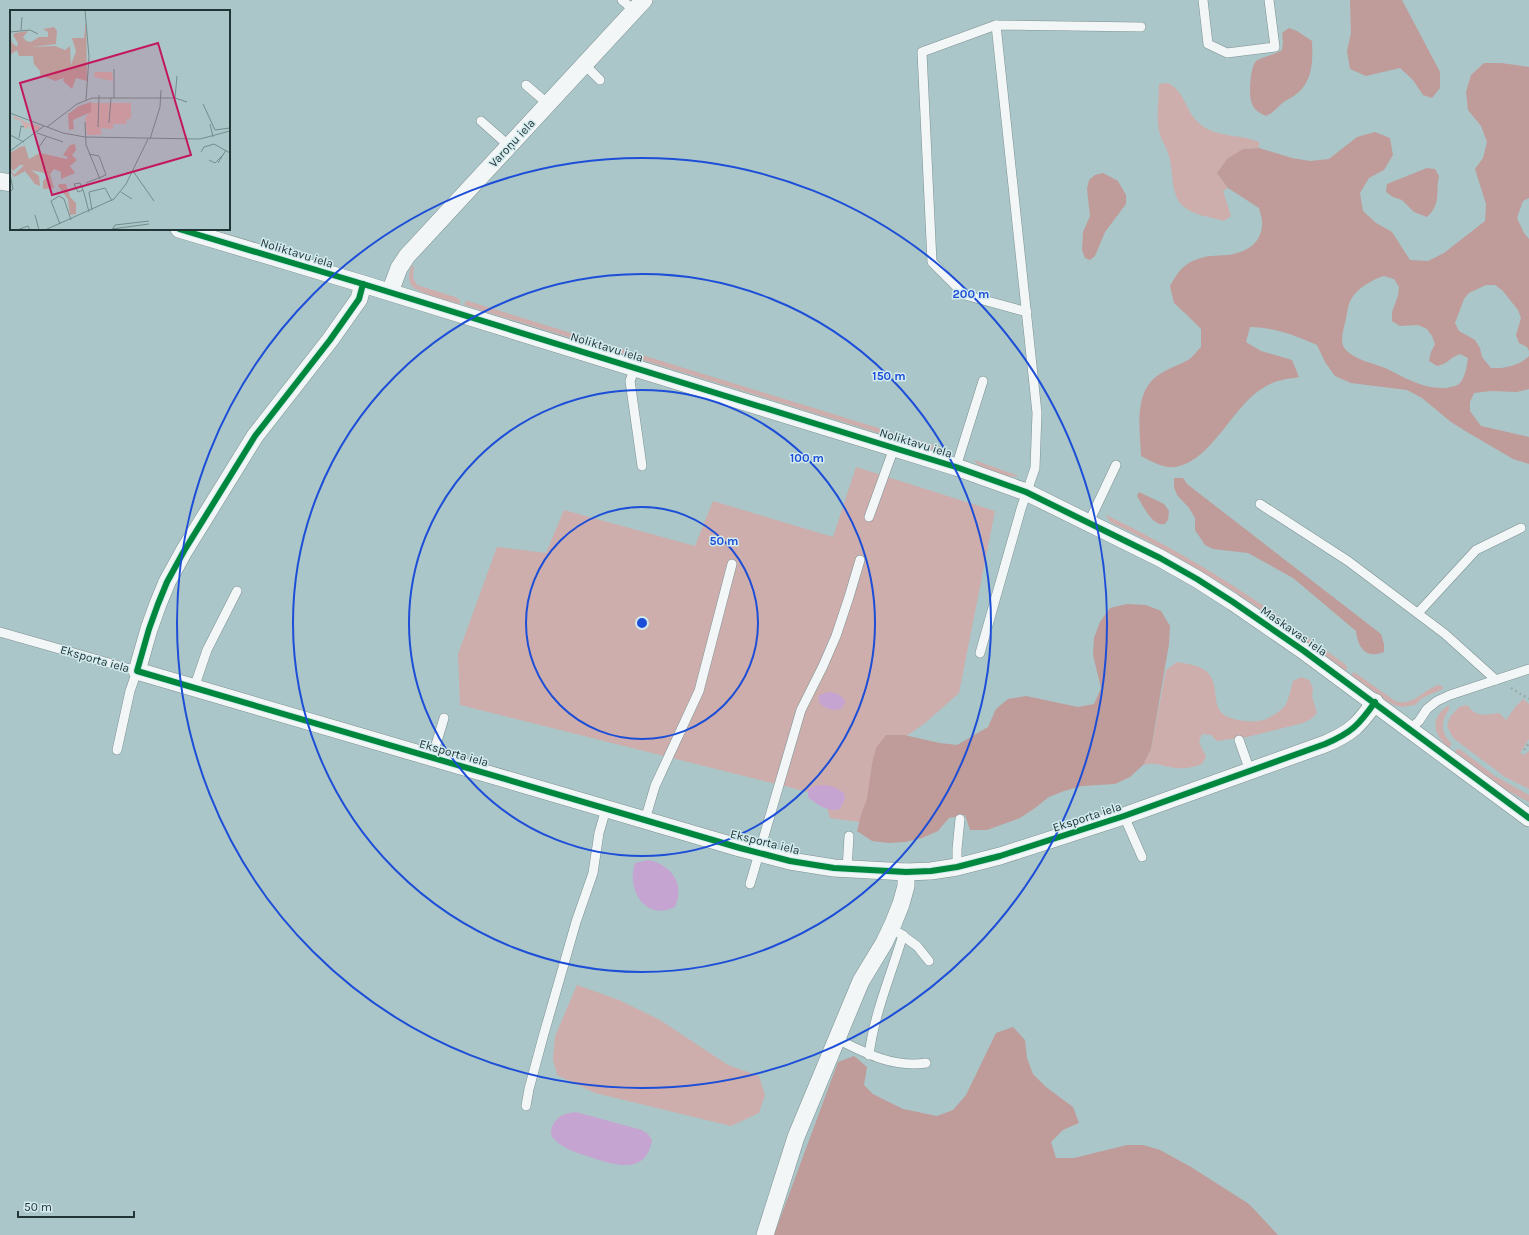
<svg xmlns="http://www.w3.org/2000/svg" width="1529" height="1235" viewBox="0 0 1529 1235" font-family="Karla,sans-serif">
<rect width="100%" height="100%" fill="#abc6c8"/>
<g fill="#cdaeac">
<path d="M1168,83c19,11 16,27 32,41 16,14 41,10 59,18v6l-16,1 -26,24 11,15 -5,3 8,25 -7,5c-13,-4 -32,-6 -41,-15 -13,-12 -9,-33 -14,-50 -3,-11 -11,-20 -11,-32 -1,-13 1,-27 1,-40z"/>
<path d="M412,265l2,2 -1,10 4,8 38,12 5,3v4c-10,-3 -43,-11 -48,-18 -5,-6 -3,-14 0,-21z"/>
<path d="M466,301h2l478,148 -4,3 -5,-1 -473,-146z"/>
<path d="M974,460l45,16c-9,3 -41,-7 -45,-16z"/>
<path d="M856,467l139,44 -36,182 -34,30 -27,19 -24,82 -44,-6 -6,-22 -364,-91 -2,-51 39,-107 49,6 18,-43 131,36 18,-45 120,36z"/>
<path d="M1106,515c58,28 115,61 168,98 24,17 48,35 72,52l1,3 -1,3c-74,-57 -152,-109 -236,-149z"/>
<path d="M1177,662c10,2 24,3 31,11 10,10 5,27 12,38 7,10 32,12 44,9 6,-2 15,-8 20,-13 5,-6 7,-19 9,-26l8,-4 8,3 4,8 -1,8 5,17 -6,6 -8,4 -56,14 -30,4 -6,-6 -9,-1 -3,8 7,15 -4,7c-8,3 -17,5 -25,4 -13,-1 -21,-7 -34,-3l8,-16 15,-79z"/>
<path d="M1354,672l41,29c17,6 27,-10 43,-16l4,1 1,3 -21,9 -7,7 -14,2 -7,-2 -7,-4 -36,-26z"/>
<path d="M1523,699l6,5v35l-9,14 4,2 5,-4v38l-24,-12 -52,-39 -6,-12 3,-9 9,-10 8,-2c10,13 18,10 32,8l7,7 10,-14z"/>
<path d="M1449,705c0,4 0,6 -3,9 -6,12 -3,21 6,30l-3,4c-16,-14 -20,-30 0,-43z"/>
<path d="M1457,749l4,1 34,26 34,19v7l-23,-12 -48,-36 -3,-2z"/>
<path d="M577,985l42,15 41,20 68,45 31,11 6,19 -6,18 -28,13 -136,-33 -38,-18 -4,-15 2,-24z"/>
</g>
<g fill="#bf9b99" fill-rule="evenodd">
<path d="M1350,0h52l38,72v16l-8,10 -9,-3 -10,-15 -13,-12 -34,8 -16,-7 -3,-18 4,-18z"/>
<path d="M1289,28l8,3 15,10c1,20 1,42 -18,55 -3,2 -6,3 -9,5 -7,5 -10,11 -19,15 -7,-3 -13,-7 -15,-15 -2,-8 -1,-33 5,-40 4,-3 20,-7 26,-11l1,-8 -1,-9z"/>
<path d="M1484,63h17l28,4v131l-6,3 -6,17 7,15 5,6v112l-2,-4 -8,-4 -3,-8 5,-17 -3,-8 -16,-20 -7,-5h-9l-17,8 -5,6 -9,24 4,8 16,9 5,8 2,9 9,11c13,1 29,-3 38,-12v33l-12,3 -26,-1 -17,2 -4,9v9l11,15 48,11v27l-16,-5 -46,-27 -16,-10 -29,-24 -15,-8 -56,-7 -16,-7 -10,-14 -8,-17c-24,-10 -39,-17 -67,-18l-4,15 15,9 31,9 7,17c-12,2 -22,3 -33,9 -34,19 -52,73 -90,81 -12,2 -25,-6 -35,-11 -1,-27 -8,-66 19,-82 9,-6 19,-9 28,-14 5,-3 9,-9 13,-13v-18l-13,-13 -14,-13 -4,-17c6,-11 12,-21 25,-26 12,-5 20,-4 33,-5 18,-3 32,-10 34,-29 1,-6 -2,-13 -3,-18l-31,-20 -11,-15 10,-14 16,-10 16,-1 33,10 18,3 19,-2 28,-22 18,-5 15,6 3,17 -9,15 -15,8 -9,15 3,18 13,12 16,9 18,28 18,1 16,-8 41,-32 1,-17 -11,-35 8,-11 4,-16 -6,-16 -13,-16 -2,-18 5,-17zM1384,276l10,3 5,8 -1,9 -6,16v9l8,5 18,-1 9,4 5,7 3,8 -4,8 -2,9 8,5c11,-2 12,-8 23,-12l8,4c-1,7 -3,21 -9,26 -4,3 -9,3 -14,4 -23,1 -41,-11 -60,-20 -12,-5 -30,-8 -39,-18 -6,-6 -4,-15 -2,-23 2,-7 3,-16 5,-23 5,-14 22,-24 35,-28z"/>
<path d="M1427,168l8,1 4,7c-4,17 3,27 -12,41l-13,-5 -12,-12 -9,-3 -7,-5 1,-8z"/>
<path d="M1103,173l15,8 8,14v9l-21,28 -10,24 -5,4 -5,-2 -3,-8 1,-18 7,-16 -3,-27 2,-9 6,-5z"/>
<path d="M1174,478h9l4,6 194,150 3,10v8c-18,7 -26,-4 -28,-21l-63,-53 -45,-25 -35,-4 -8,-4 -10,-15v-12l-6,-10 -12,-13 -3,-8z"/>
<path d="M1139,492l25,12 5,7 -1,9 -3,4c-13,3 -22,-19 -28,-28z"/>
<path d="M1127,604l19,1 15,6 9,15 -1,18 -18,105 -8,16 -13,12 -15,7 -33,2 -18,5 -15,6 -14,11 -15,10 -33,12h-17l-5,-15 -16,3 -11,13 -16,7 -17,4 -16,1 -17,-2 -15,-10 4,-16 6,-16 5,-35 4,-16 10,-13h18l36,8 17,2 31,-18 8,-18 12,-10 18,-3 52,11 16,-3 7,-16 -8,-33 1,-17 6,-16 10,-14z"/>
<path d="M1013,1027l12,13 2,18 6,16 13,13 27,20 6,16 -16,7 -12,12 5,16h18l53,-13h16l17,5 31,17 58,37 29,31h-504l64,-173 16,-6 13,11 -3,18 9,9 30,15 34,7 16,-6 13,-15 30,-62z"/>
</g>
<g fill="#c6a4d2">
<path d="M829,692c7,1 14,3 16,10l-3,6c-9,5 -26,-1 -23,-13z"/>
<path d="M821,785l11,1 12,7 1,6 -5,10c-10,4 -25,-5 -32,-12v-7l6,-4z"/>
<path d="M648,860c24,5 37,24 27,47 -30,15 -49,-18 -40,-44z"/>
<path d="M576,1112l66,18 6,4 4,6c-6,36 -38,25 -62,17 -12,-4 -27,-8 -36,-18 -7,-7 0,-19 7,-23 5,-3 10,-3 15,-4z"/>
</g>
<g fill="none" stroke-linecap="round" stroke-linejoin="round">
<defs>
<g id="service">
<path d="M622,0l13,11"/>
<path d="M1203,0l5,44 19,9 48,-6 -6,-47"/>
<path d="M585,65l15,15"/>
<path d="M526,85l22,19"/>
<path d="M481,121l28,25"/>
<path d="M1027,312l-62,-17 -33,-33 -10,-210 74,-27 145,2"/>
<path d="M635,367l-5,14 12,85"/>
<path d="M956,467l27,-86"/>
<path d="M1260,504l88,57 97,73 51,46"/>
<path d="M869,517l25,-69"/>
<path d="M1089,522l27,-57"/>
<path d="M1418,613l58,-63 45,-22"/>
<path d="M0,632l137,39 -7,20 -13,59"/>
<path d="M980,653l41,-144 14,-41 2,-55 -41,-388"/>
<path d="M194,688l13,-38 30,-59"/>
<path d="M1410,729l9,-8 8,-12 10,-8 13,-6 79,-26"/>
<path d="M1239,740l11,31"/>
<path d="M432,758l12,-40"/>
<path d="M1124,816l18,41"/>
<path d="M645,820l10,-34 44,-95 33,-127"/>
<path d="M957,867v-18l3,-30"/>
<path d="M847,869l2,-33"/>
<path d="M750,884l51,-174 22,-44 13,-30 13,-39 11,-37"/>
<path d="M899,933l18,13 12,15"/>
<path d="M837,1039c28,14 56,29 89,24"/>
<path d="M869,1055c5,-41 22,-80 34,-120"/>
<path d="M526,1106l3,-17 14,-52 33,-115 17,-49 6,-40 7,-24"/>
</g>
<g id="minor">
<path d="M0,181l11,2"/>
<path d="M179,229l184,55 531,164 62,19 70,25 134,66 37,21 36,23 71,49 225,167"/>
<path d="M363,284l-4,15 -29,41 -75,96 -71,115 -17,31 -9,22 -9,25 -12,42 603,177 50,13 44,7 72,4 25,-1 26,-4 43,-11 124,-40 201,-72c26,-11 34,-19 50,-42"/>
<path d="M390,292l9,-24 8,-12 237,-256"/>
<path d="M765,1235l31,-98 65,-156 23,-38 9,-19 8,-20 5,-18v-14"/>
</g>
</defs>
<use href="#service" stroke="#7c9193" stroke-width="10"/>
<use href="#minor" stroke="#7c9193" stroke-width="18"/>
<g stroke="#9ea8a9" stroke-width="2.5" stroke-dasharray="2 3" stroke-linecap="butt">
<path d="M1511,688l18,11"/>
<path d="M1524,750l5,-7"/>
</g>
<use href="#service" stroke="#f2f6f7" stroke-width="9"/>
<use href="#minor" stroke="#f2f6f7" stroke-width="17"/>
<defs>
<g id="cycleway">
<path d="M179,229l184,55 531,164 62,19 70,25 134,66 37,21 36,23 71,49 225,167"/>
<path d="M363,284l-4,15 -29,41 -75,96 -71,115 -17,31 -9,22 -9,25 -12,42 603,177 50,13 44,7 72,4 25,-1 26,-4 43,-11 124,-40 201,-72c26,-11 34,-19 50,-42"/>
</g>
</defs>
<use href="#cycleway" stroke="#d3ebee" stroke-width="8"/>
<use href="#cycleway" stroke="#00873e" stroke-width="6"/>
</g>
<g fill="none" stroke="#1d4ed8" stroke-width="2">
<circle cx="642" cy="623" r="116"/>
<circle cx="642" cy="623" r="233"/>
<circle cx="642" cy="623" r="349"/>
<circle cx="642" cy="623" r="465"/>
</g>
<g text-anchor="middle" stroke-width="3" stroke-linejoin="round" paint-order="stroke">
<g font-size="12" fill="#213537" stroke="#d3ebee">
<text transform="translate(512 143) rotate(-47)" y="4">Varoņu iela</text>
<text transform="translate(297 253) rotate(17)" y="4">Noliktavu iela</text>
<text transform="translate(607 347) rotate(17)" y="4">Noliktavu iela</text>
<text transform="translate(916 443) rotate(17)" y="4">Noliktavu iela</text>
<text transform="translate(1294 631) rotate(35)" y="4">Maskavas iela</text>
<text transform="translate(95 659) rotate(16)" y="4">Eksporta iela</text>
<text transform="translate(454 753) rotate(16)" y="4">Eksporta iela</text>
<text transform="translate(1087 817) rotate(-18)" y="4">Eksporta iela</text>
<text transform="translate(765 842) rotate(14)" y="4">Eksporta iela</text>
</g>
</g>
<g transform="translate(10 10)">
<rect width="220" height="220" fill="#abc6c8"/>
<path d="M85,62h17l1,9 -19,-4zM80,93h41v16h-4l-1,5h-13v5l-12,-1v7h-14l-2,-17 5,-7zM5,106l13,7 13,4 -7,5 -2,-1 1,-4 -3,3v-4l-5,3 -4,-8 -8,-3z" fill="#cdaeac"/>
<path d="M76,11l1,60 -11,-3 -4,11 -9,-8 1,-3 -9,3 -15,-6v-4l-6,-7 -1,-8h-14l-2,-6 -7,5v-20l2,8 5,4 1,-4 -5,-8 2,-2 13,-2 -5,6 3,4 5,1 8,-5h9v-5l-5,-3 11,-2 3,4 -1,13 -26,3 25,-1 10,4 5,-4 1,19 5,-14 -4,-13h12zM81,92v10l-18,8 1,9 -5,1 -1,-16 11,-8zM65,134l1,6 -4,5 5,5 -7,6 5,7 -14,6v-7l-7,-3 -4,5 4,14 -11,1v-8l4,-4 -2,-4 -14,-3 8,6 1,10 -5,-2 -10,-13 -11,6 -4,-6v-2l4,6 10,-10h-4l-7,6 -3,-4v-14l10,-6 5,-1 4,13 11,-6 27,6 1,-2 -5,-2 7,-10zM49,174h7l4,13 6,6v11l-6,1 -2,-16 -10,-13z" fill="#bf9b99"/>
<path fill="none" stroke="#748c8e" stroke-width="1" d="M75,0l4,47 -3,43M11,20l1,-13M0,22l20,-2 8,4M104,59v29M165,88l2,-22M193,94l12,26 15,-2M0,103l53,20 22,4 115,2 30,-8M75,112l1,23 14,34M99,113l2,-25M200,114l3,13M37,117l30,-23 15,-6h83l12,4M88,117l1,-32M27,123l26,9M0,125l14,7M9,128l2,-12 3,1M140,129l10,-32 1,-17M29,137l7,-10M0,141l34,-25M191,142l3,-5 10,-3 16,9M199,150l6,3 9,-9M208,153l8,-13M123,161l21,30M0,164l3,15 -3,3M76,173l20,-8 -7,-19 -10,-2M73,180l-5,2 -4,-8 6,-1 3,7 1,3 5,19M111,182l11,7M82,200l-3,-18 16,-4 7,13M25,205l4,15M50,214l-9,-23 8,-5 5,3 7,21M102,219l37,-5M7,220l11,-4 2,4M35,220l69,-31 12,-15 22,-45M102,220l3,-5 34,-4"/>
<path fill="#c2185b" fill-opacity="0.15" stroke="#c2185b" stroke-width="2" d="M148,33l33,112 -139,40 -32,-112z"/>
<rect width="220" height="220" fill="none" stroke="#213537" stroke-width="2"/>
</g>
<circle cx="642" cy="623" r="6" fill="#1d4ed8" stroke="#d3ebee" stroke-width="2"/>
<g font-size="12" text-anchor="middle" font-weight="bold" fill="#1d4ed8" stroke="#d3ebee" stroke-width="3" stroke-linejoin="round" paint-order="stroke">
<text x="971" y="298">200 m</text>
<text x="889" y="380">150 m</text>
<text x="807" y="462">100 m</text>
<text x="724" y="545">50 m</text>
</g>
<path d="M18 1211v6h116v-6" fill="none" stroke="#213537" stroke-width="2"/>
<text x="24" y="1211" font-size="12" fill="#213537" stroke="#d3ebee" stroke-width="3" paint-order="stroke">50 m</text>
</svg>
